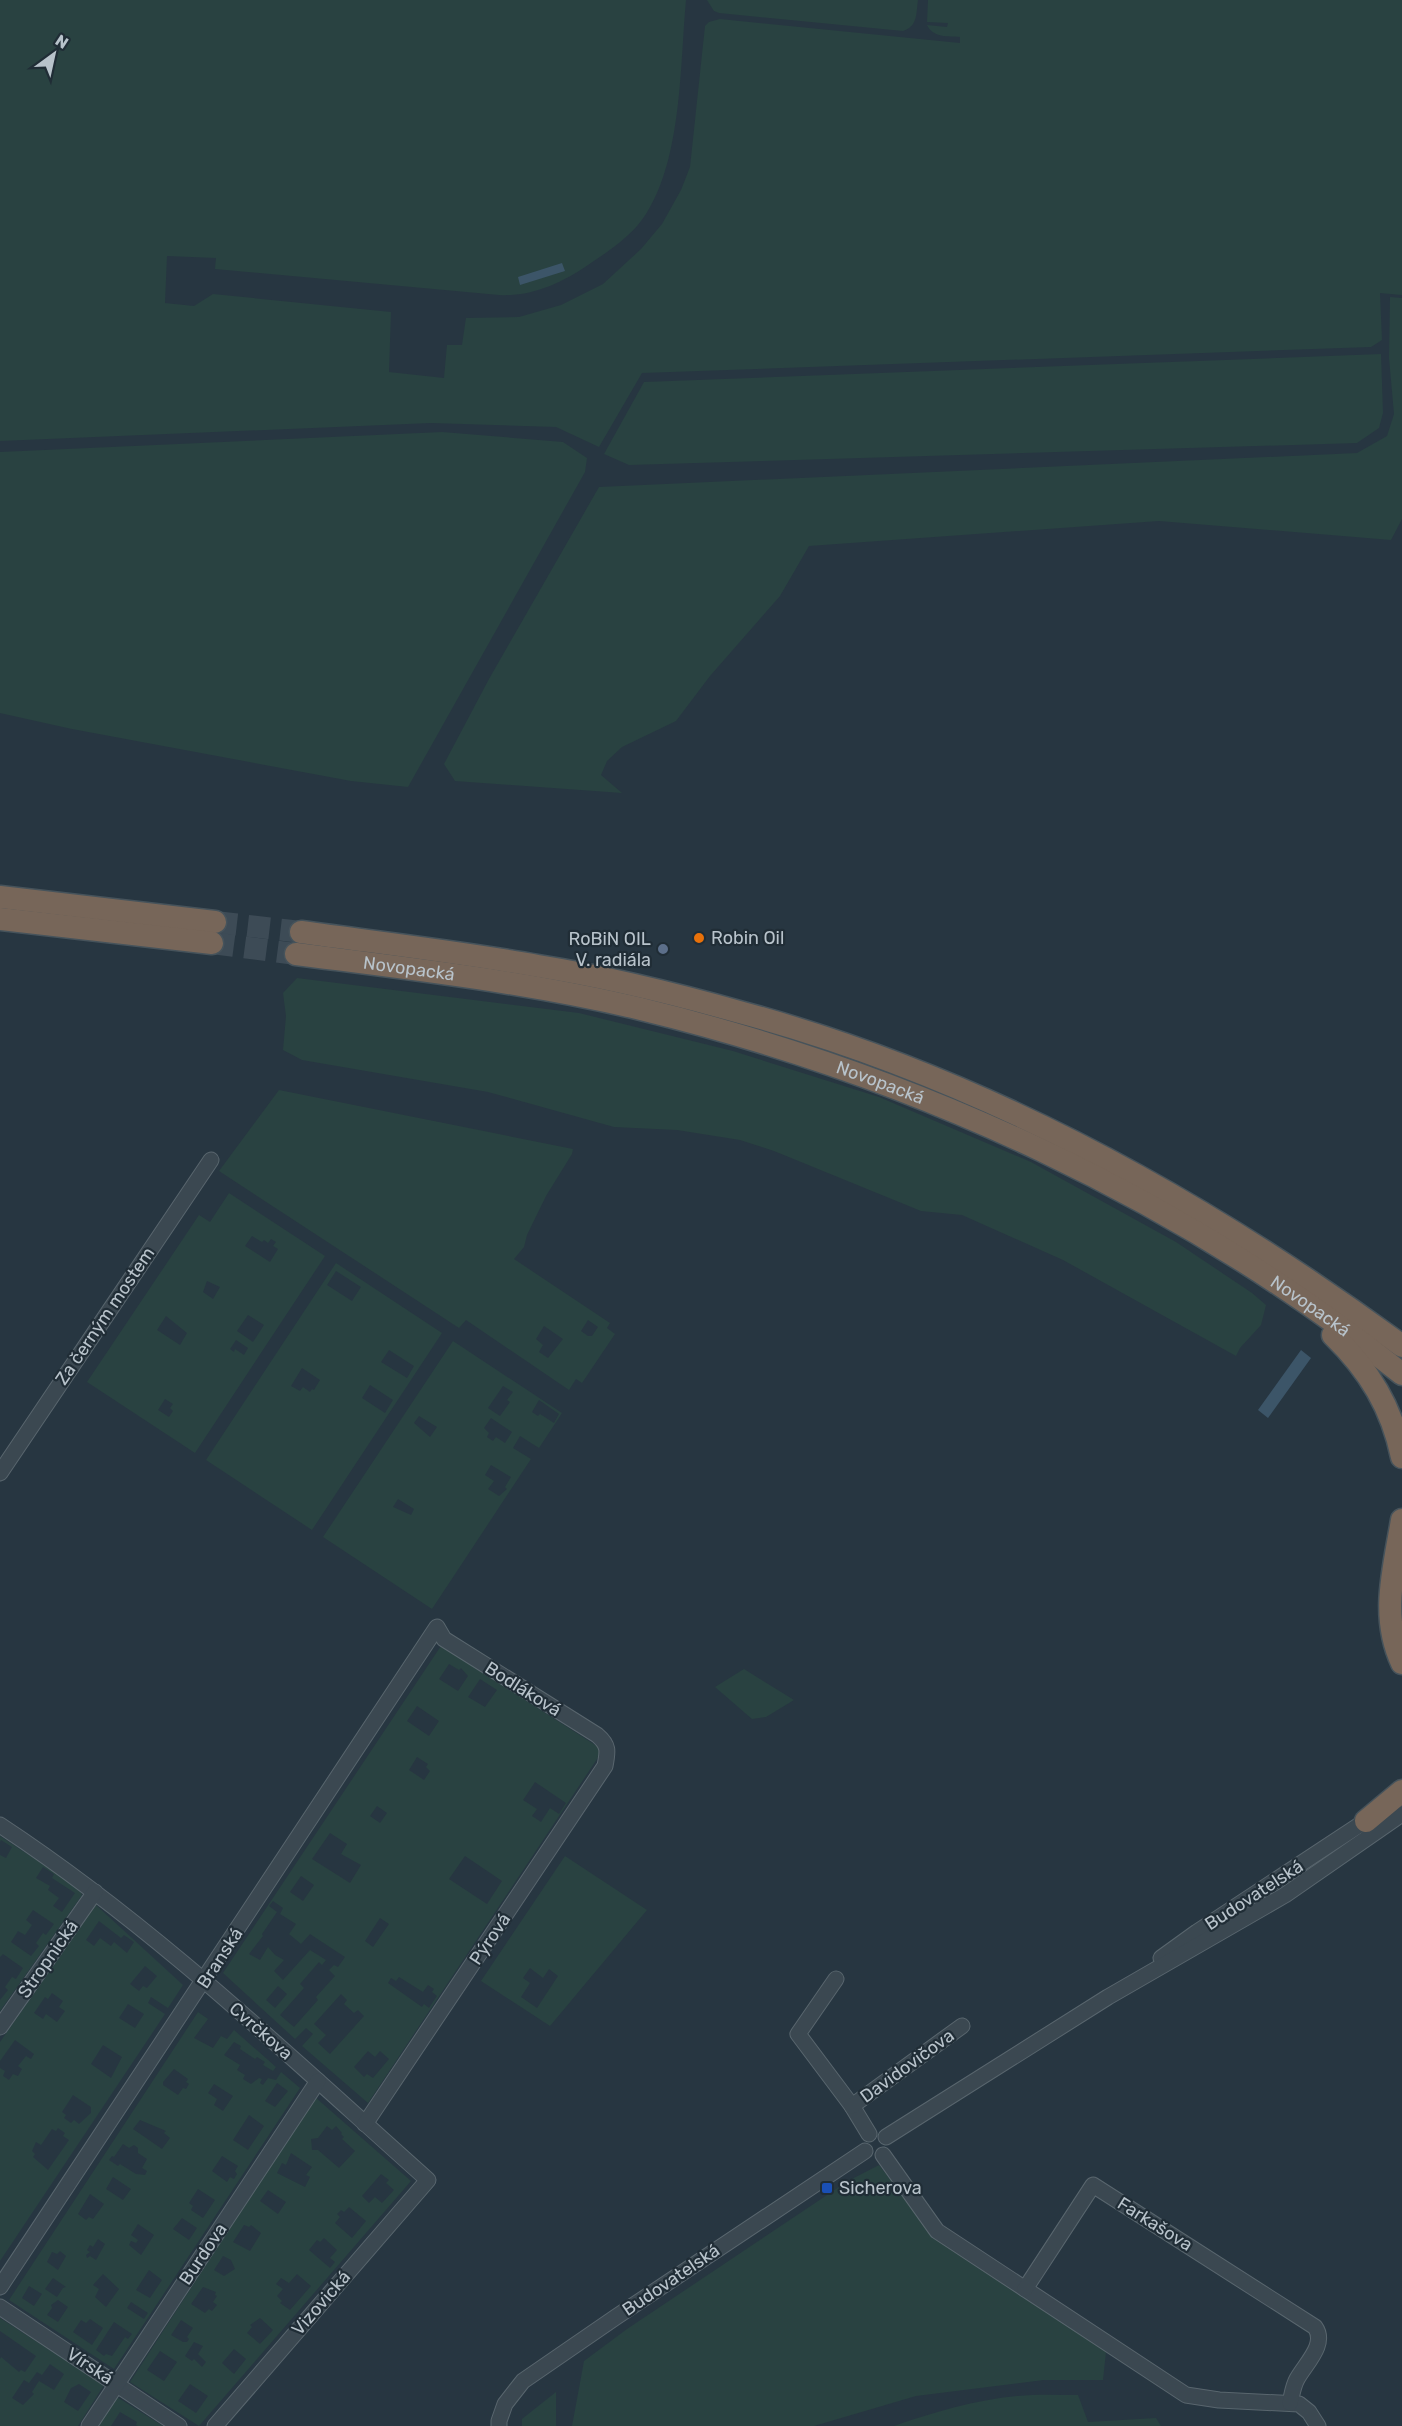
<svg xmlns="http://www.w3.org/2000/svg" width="1402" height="2426" viewBox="0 0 1402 2426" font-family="Rubik,sans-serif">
<rect width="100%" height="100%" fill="#273641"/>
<g fill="#294241" fill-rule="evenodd">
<path d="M0,0h686c-6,65 -4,158 -40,214 -13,21 -37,37 -58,51 -26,18 -57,32 -89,30l-284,-26 1,-11 -49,-2 -2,47 29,3 19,-12 178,18 -2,60 55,6 3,-33h15l4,-27 53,-1 42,-12 42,-21 38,-35 21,-25 19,-34 9,-23 15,-141 4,-4 11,-3 240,24v-6c-12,-1 -27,1 -33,-12l20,2 1,-4 -21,-1 1,-22h474v295l-22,-2 2,47 -11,7 -729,26 -43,74 -43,-20 -125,-4 -431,18z"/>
<path d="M707,0h211c-2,14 0,26 -15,31l-184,-18 -5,-2z"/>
<path d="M1390,297l12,1v221l-11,21 -232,-19 -350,25 -29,50 -70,80 -34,45 -54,26 -15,14 -6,14 21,18 -167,-12 -11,-17 45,-85 110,-192 758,-34 30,-17 7,-22 -5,-56z"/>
<path d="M1381,354l2,59 -4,15 -22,15 -728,22 -25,-11 40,-72z"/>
<path d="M442,432l121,10 24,16 -2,14 -177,315 -57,-6 -279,-52 -72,-16v-261z"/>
<path d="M297,978l282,35 154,38 146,46 152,65 145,80 76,51 14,12 -5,20 -21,23 -4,8 -173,-96 -101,-45 -41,-4 -147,-60 -34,-11 -63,-10 -63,-3 -126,-35 -186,-32 -19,-10 3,-34 -3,-23z"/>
<path d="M279,1090l294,59 -1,5 -26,42 -19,39 -3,12 -10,12 96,64 -3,5 8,6 -33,49 -6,-4 -7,11 -103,-70 -7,8 -240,-157zM588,1320l10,7 -6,9h-4l-7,-5zM544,1326l19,13 -15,19 -9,-6 4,-7 -7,-6z"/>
<path d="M229,1193l96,63 -130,197 -108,-71 112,-167 11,7zM252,1236l10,6 2,-2 4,3 3,-4 5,3 -3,4 5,3 -8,13 -25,-16zM207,1281l13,6 -7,12 -10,-7zM248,1315l16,10 -11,17 -16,-11zM166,1316l21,17 -7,12 -23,-15zM236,1340l12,8 -4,7 -9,-6 -1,3 -4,-3zM165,1399l8,5 -3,4 3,3 -4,6 -11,-7z"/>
<path d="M336,1263l106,70 -130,197 -106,-70zM336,1271l25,16 -9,14 -25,-16zM389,1350l25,16 -7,12 -26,-16zM302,1368l18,12 -6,10 -2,-1 -2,3 -7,-5 -3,4 -9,-5zM370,1385l23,15 -8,13 -23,-15z"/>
<path d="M453,1341l109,72 -23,35 -19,-12 -7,12 18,11 -99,150 -109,-72zM503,1386l10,6 -6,8 3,2 -10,14 -12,-8zM539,1400l20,14 -5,9 -14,-9 -2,2 -6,-4zM419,1416l18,11 -7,10 -16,-14zM491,1418l21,14 -7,11 -9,-6 -3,4 -6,-4 2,-4 -5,-5zM491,1465l20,12 -6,10 2,2 -8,7 -11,-7 6,-8 -9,-6zM398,1499l16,10 -3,6 -18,-8z"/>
<path d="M441,1646l162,104 -235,353 -66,-57 11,-12 -7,-6 -11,11 -72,-66zM449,1664l10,6 2,-2 7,8 -10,15 -19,-12zM480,1679l17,11 -12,17 -17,-10zM417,1706l22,15 -10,15 -22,-15zM417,1757l11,7 -2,3 4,4 -6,9 -15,-10zM535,1782l31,21 -7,11 -9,-6 -9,14 -9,-6 5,-7 -14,-9zM377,1806l10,7 -7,10 -10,-7zM330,1833l17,11 -6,10 20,11 -11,18 -38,-24zM465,1856l37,25 -15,23 -38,-25zM301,1876l13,9 -11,16 -13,-9zM273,1901l10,7 -3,6 16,10 -7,10 12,10 9,-10 9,6 -36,40 -9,-9 10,-11 -9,-5 -7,-8 -8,13 -11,-6 14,-18 -1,-2 15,-22 -8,-6zM380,1918l9,6 -16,23 -8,-6zM319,1940l26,17 -7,10 -4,-2 -5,5 6,6 -19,21 2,3 -24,27 -14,-12 24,-27 -4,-4 19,-22 3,3 4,-5 -16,-10zM399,1977l24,15 5,-7 6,4 -2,3 5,4 -8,12 -5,-4 -2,3 -34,-24 3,-5 5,3zM278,1986l9,8 -12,14 -9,-8zM341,1994l6,6 -3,4 10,9 4,-3 6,6 -34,38 -12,-11 8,-8 -12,-11zM368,2051l7,6 5,-6 9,8 -16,19 -6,-4 -3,3 -10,-10z"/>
<path d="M744,1669l50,31 -28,17 -14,2 -37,-32z"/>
<path d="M0,1836l79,52 3,7 -82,116v-11l8,-10 -3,-3 7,-10 4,2 7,-11 -20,-14 -3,3v-102l6,3 6,-11 -11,-7 -1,2zM43,1867l11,7 -2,4 23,15 -13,19 -9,-6 6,-8 -11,-8 2,-4 -14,-8zM33,1910l21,14 -8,11 -3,-2 -7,10 3,3 -8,10 -20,-14 7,-11 7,4 7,-10 -6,-5z"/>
<path d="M565,1856l82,54 -97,116 -69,-45zM530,1968l13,10 6,-9 9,7 -21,32 -16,-11 9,-14 -7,-5z"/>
<path d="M96,1905l87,80 -15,23 -17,-11 -3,6 17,11 -165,247v-193l5,3 -2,5 6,4 4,-6 5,2 4,-7 -4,-3 8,-10 5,3 3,-5 -19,-14 -15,21v-19zM99,1921l22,17 3,-3 10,7 -7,11 -13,-11 -3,4 -11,-8 -6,8 -8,-6zM145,1966l12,10 -10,12 -4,-2 -4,5 -9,-7zM52,1993l11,8 -4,6 6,4 -8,11 -11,-8 -3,5 -9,-6 11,-16 3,2zM128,2004l16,10 -9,14 -16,-10zM103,2045l19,12 -11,21 -20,-14zM73,2095l18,12v6l-12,11 -5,-4 -3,3 -7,-5 2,-3 -4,-3zM58,2128l7,5 -2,3 6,4 -21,30 -15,-13 2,-3 -3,-3 4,-9 5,3 11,-16 4,2z"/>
<path d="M198,2012l10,7 -14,19 19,10 8,-12 6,3 7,-9 42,37 -3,4 -10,-6 2,-3 -8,-5 -2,2 -15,-10 1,-3 -7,-4 -10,13 16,10 -3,5 8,5 -2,4 8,5 8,-6 3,1 -2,4 3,2 5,-7 8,2 5,-8 19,16 -186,281 -105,-69zM174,2069l14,10 -2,3 3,2 -3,5 -3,-1 -5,7 -15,-10v-3zM277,2083l11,8 -13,16 -10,-6zM214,2084l19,12 -10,15 -9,-6 3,-6 -9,-6zM249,2115l15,11 -16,24 -15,-10zM140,2120l26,11 -2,2 6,5 -8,11 -29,-20zM123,2144l6,4 5,-3 4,3v5l9,6 -5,9 5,3 -2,4 -9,-1 -16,-10 -2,2 -9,-6 3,-4 2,1zM222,2156l16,10 -3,5 2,3 -3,5 -4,-2 -3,5 -15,-11zM113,2177l18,12 -8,11 -17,-11zM198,2189l17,11 -12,18 -12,-8 2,-4 -4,-3zM90,2194l14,10 -11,15 -4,-2 -3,3 -8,-6zM182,2218l15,10 -8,12 -16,-11zM138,2224l16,11 -13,20 -12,-10 2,-4 5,2 2,-3 -7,-5zM98,2239l7,5 -9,16 -6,-4 -3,2 -1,-3 4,-3 -3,-2 3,-5 3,2zM60,2251l6,5 -8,14 -11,-8 5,-10 5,2zM149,2270l13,10 -12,18 -14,-8zM103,2274l16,15 -13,18 -11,-10 4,-8 -6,-4zM53,2278l13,9 -3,1 -6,9 -12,-8zM29,2286l13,8 -8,12 -12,-8zM58,2300l10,7 -10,15 -11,-7 5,-7 -1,-3zM131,2302l17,11 -4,6 -17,-11zM90,2319l13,9 -11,17 -19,-13 8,-12 5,3zM114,2322l18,12 -4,5 -3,-2 -13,19 -6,-2 -2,2 -8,-6z"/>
<path d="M315,2097l96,84 -212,245 -69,-44zM327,2126l5,4 4,-4 6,7 -1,1 3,3 -2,2 13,12 -16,17 -21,-18h-6l-1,-11 7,-1zM291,2153l21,14 -6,8 4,2 -5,10 -28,-14 5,-10 4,2zM381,2174l8,6 -3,3 8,7 -12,13 -7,-6 -6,6 -7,-7zM268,2190l18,12 -8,12 -18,-13zM349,2207l17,14 -14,17 -17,-15 5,-6 -3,-3 4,-4 3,2zM244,2225l5,2 2,-2 10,8 -11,18 -17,-9zM324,2238l13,12 -7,8 5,4 -5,6 -21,-18 8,-10 3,2zM223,2256l8,4 4,9 -11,7 -10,-6zM297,2274l14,12 -21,24 -10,-7 2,-2 -5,-5 6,-7 -7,-5 5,-6 8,5zM203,2287l13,5 -1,3 2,1 -4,6 4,3 -5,6 -3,-2 -4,4 -14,-9zM260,2318l13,12 -13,14 -13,-11 5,-6 -2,-2zM181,2320l12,8 -6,9 2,2 -2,3h-4l-12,-7zM194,2342l9,4 -5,8 8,8 -4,5 -8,-8 -2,2 -7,-5zM234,2349l12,10 -12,15 -12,-11zM160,2351l17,11 -13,19 -17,-11zM190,2384l18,12 -12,17 -18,-12z"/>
<path d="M879,2165l54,70 173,117 -3,28h-59l-128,16 -102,30h-242l12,-65 43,-32 221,-148z"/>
<path d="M0,2318l104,67 -26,41h-78v-67l1,-2 18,15 2,-2 4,2 11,-16 -36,-25zM50,2364l14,10 -10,16 -15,-9 -7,11 2,2 -11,11 -11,-7 12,-18 5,3 8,-11 5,3zM79,2384l12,8 -13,19 -14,-9 7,-14z"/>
<path d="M556,2392v34h-34v-7z"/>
<path d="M1078,2395l10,27 68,-4 5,8h-267c40,-14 81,-26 123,-30 20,-2 41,-1 61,-1z"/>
<path d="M117,2397l46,29h-25l-2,-1 1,-3 -17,-10 -9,14h-13z"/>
</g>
<g fill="#3c5568">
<path d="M562,263l3,8 -45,14 -2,-8z"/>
<path d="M1301,1350l10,8 -43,60 -10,-8z"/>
</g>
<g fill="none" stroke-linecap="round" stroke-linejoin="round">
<g stroke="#3d4b56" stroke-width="22" stroke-dasharray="22 11" stroke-linecap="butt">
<path d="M215,922l86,10"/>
<path d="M212,943l84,11"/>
</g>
<defs>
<g id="minor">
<path d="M0,1473l211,-313"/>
<path d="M0,1825c155,102 290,232 428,355l-213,246"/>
<path d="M1161,1958l36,-26 176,-116"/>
<path d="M836,1979l-38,55 54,72 17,28"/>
<path d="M0,2027l95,-135"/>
<path d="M852,2106l110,-80"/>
<path d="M886,2137l222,-140 177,-102 117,-81"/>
<path d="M883,2155l54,76 249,164 33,5 80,4 10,8 9,14"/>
<path d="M0,2287l437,-660 7,12 153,96c12,10 11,16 8,31l-240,358"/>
<path d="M1025,2289l68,-104 222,142c12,17 -9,36 -18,52 -4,7 -5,16 -7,24"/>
<path d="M0,2307l179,119"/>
<path d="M89,2426l229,-345"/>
<path d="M499,2426v-5l6,-17 18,-23 93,-64 249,-166"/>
</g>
<g id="highway">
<path d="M0,897l215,25"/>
<path d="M0,919l212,24"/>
<path d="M301,932c79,11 159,20 237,34 69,11 138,28 205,47 239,65 460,187 659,333"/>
<path id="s1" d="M296,954c116,15 232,28 345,55 275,67 539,188 761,365"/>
<path d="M1333,1335c36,35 59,73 69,122"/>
<path d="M1402,1520c-8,49 -22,96 0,143"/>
<path d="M1366,1821l36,-30"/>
</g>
</defs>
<use href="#minor" stroke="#59666e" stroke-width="17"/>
<use href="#highway" stroke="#46535b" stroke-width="25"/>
<use href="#minor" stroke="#3b4851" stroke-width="15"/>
<use href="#highway" stroke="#776659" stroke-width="22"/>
</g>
<circle fill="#e8710a" stroke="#202d36" stroke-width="2" cx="699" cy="938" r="6"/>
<circle fill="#5c6f8a" stroke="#202d36" stroke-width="2" cx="663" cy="949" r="6"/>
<rect fill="#1a4fb4" stroke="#202d36" stroke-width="2" x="821" y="2182" width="12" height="12" rx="3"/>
<g text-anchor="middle" stroke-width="4.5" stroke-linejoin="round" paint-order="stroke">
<g font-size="18" fill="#b8c3cb" stroke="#202d36" text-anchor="start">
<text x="711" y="944">Robin Oil</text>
<text x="651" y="945" text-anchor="end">RoBiN OIL<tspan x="651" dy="21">V. radiála</tspan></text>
<text x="839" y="2194">Sicherova</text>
</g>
<g font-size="18" fill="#b8c3cb" stroke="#202d36">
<text dy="6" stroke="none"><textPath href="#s1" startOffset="114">Novopacká</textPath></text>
<text dy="6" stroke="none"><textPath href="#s1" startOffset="600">Novopacká</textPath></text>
<text dy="6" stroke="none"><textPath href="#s1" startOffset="1086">Novopacká</textPath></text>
<text transform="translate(105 1316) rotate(-56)" y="6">Za černým mostem</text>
<text transform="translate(523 1689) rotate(32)" y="6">Bodláková</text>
<text transform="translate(1254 1895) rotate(-33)" y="6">Budovatelská</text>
<text transform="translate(490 1939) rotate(-56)" y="6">Pýrová</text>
<text transform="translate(220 1958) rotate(-57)" y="6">Branská</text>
<text transform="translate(48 1959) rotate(-55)" y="6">Stropnická</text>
<text transform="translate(261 2031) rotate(41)" y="6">Cvrčkova</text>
<text transform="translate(907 2066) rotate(-36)" y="6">Davidovičova</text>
<text transform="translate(1155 2224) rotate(32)" y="6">Farkašova</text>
<text transform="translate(203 2254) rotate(-56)" y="6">Burdova</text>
<text transform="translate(671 2280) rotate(-34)" y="6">Budovatelská</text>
<text transform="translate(321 2303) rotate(-49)" y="6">Vizovická</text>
<text transform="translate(90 2366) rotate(33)" y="6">Vírská</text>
</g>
</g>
<g transform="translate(54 54) rotate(33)" stroke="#202d36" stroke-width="4.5" paint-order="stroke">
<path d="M0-4.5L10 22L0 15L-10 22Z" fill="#b8c3cb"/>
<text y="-9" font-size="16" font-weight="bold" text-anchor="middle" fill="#b8c3cb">N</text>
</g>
</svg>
